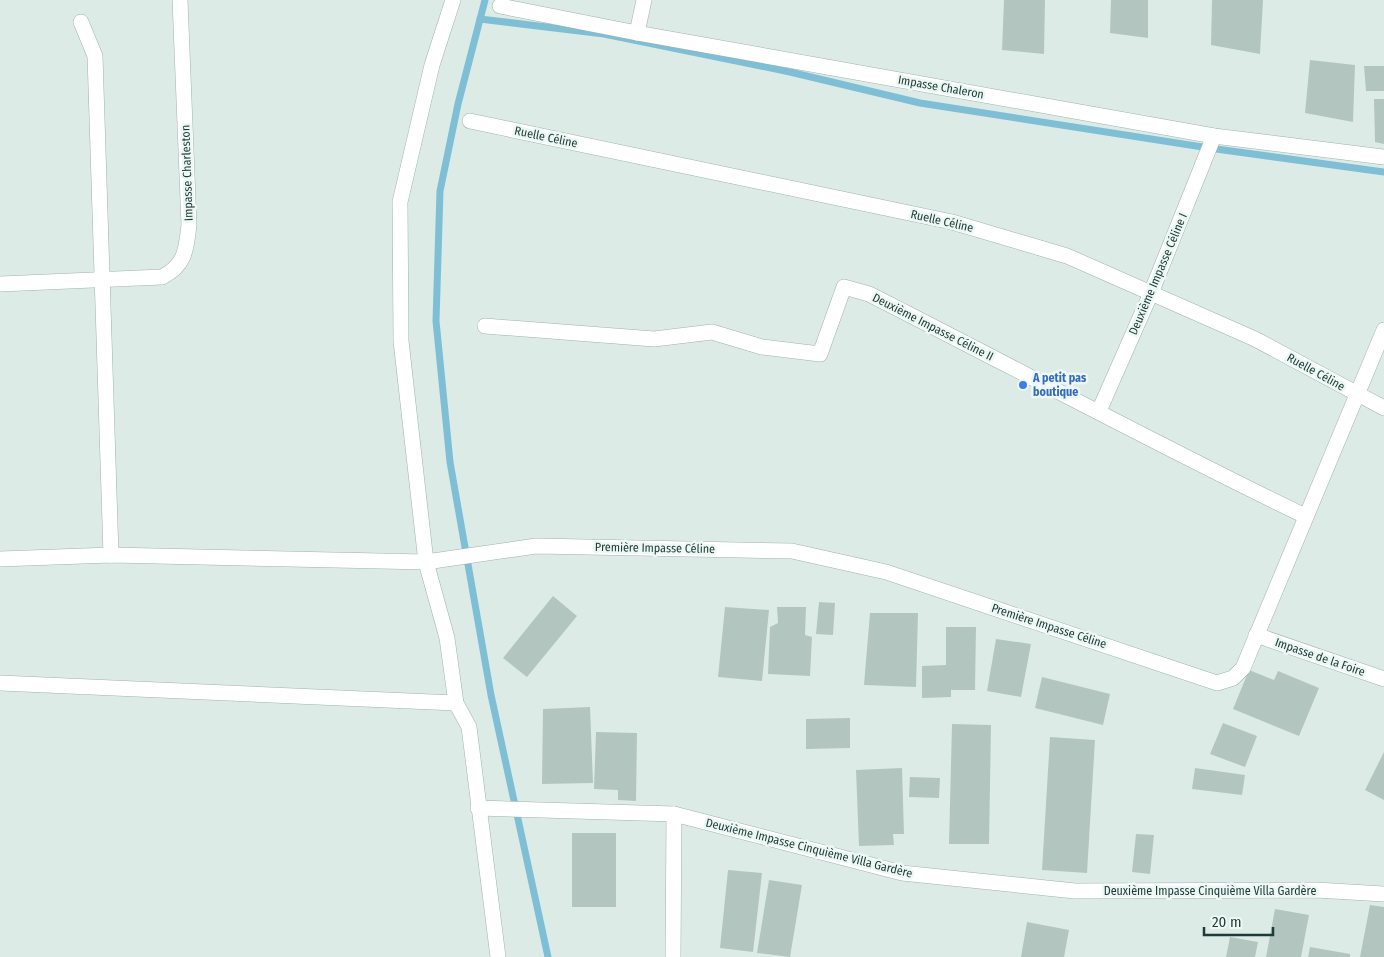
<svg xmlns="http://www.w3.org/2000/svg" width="1384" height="957" viewBox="0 0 1384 957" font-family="'Fira Sans Condensed',sans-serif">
<rect width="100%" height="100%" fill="#ddebe6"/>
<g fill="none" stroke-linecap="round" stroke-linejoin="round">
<g stroke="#7ebfd6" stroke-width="7">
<path d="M485,0l-27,104 -18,87 -4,130 14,141 41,233 57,262"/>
<path d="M480,19l124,15 186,38 130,31 289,45 175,24"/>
</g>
</g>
<g fill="#b2c6bf">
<path d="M1004,0h41l-1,54 -42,-4z"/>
<path d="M1111,0h37v38l-38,-5z"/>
<path d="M1212,0h51l-3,54 -49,-9z"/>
<path d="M1310,60l45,5 -2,57 -48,-9z"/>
<path d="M1364,66h20v25h-18z"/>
<path d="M1374,99h10v45l-9,-2z"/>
<path d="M553,596l24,20 -50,61 -24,-19z"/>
<path d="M819,602l16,1 -2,32 -17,-1z"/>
<path d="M725,607l44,3 -7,71 -44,-4z"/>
<path d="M777,607h29l-1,28 7,2 -2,39 -42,-2 2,-47 8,-4z"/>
<path d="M870,613h48l-2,74 -52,-2z"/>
<path d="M946,627h30l-1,63h-24v7l-29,1v-32l24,-1z"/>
<path d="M996,639l35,5 -10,53 -34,-6z"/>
<path d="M1249,670l25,10 4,-9 41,17 -20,48 -66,-27z"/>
<path d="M1042,677l68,17 -7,31 -68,-17z"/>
<path d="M590,707l3,76 -51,1 1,-75z"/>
<path d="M850,718v30l-44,1v-30z"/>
<path d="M1223,723l34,13 -12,31 -35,-13z"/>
<path d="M952,724l39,1 -2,119h-40z"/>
<path d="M596,732l41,1 -1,68 -18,-1v-10l-24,-1z"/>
<path d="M1050,737l45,3 -8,133 -45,-3z"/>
<path d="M1384,752v48l-19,-10z"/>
<path d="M902,768l2,66h-11l1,11 -35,1 -3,-76z"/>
<path d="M1195,768l50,7 -3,20 -50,-6z"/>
<path d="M910,777l30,1 -1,20 -30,-1z"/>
<rect x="572" y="833" width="44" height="74"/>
<path d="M1136,834l18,1 -4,39 -18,-2z"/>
<path d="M728,870l34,3 -9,79 -33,-4z"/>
<path d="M769,880l33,5 -12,72 -33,-4z"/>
<path d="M1370,905l14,2v50h-24z"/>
<path d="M1275,909l34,6 -8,42h-35z"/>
<path d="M1027,922l42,8 -5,27h-43z"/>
<path d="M1230,937l28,5 -3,15h-29z"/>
<path d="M1310,947l40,7v3h-42z"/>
</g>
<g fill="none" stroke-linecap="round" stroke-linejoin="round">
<defs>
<g id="minor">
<path d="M453,0l-21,65 -32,137 1,139 25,221 21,76 9,65 13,24 29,230"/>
<path d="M500,6l137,27 577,103 170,21"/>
<path d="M81,22l14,34 16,499"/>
<path d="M637,33l7,-33"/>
<path d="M470,121l482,101 115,34 188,83 129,69"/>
<path d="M0,284l162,-7c24,-12 24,-28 27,-52l-9,-225"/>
<path d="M485,326l169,13 58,-7 50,15 58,7 24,-67 25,7c146,74 289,151 436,222"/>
<path d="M1099,411l52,-118 63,-157"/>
<path d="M0,559l111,-4 315,7 110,-16 256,5 94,21 331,111 16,-5 10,-10 141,-338"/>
<path d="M1256,635l128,44"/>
<path d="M0,683l456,20"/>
<path d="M478,808l196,6 228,59 173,18 241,-1 68,4"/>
<path d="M673,957l1,-143"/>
</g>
</defs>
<use href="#minor" stroke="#a0b3ae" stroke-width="16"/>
<use href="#minor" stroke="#fff" stroke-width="15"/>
</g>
<circle fill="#3f7fe0" stroke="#edf7f3" stroke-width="2" cx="1023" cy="385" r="5"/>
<g text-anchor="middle" stroke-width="5" stroke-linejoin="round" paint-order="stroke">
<g font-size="12" fill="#1d3b37" stroke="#edf7f3">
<text transform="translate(941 87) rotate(10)" y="4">Impasse Chaleron</text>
<text transform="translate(546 137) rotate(12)" y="4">Ruelle Céline</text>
<text transform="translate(187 173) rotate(-92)" y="4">Impasse Charleston</text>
<text transform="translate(942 221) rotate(13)" y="4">Ruelle Céline</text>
<text transform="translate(1158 274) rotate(-67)" y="4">Deuxième Impasse Céline I</text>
<text transform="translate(933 327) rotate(27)" y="4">Deuxième Impasse Céline II</text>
<text transform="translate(1316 372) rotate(29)" y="4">Ruelle Céline</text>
<text transform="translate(655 548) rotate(1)" y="4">Première Impasse Céline</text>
<text transform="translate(1049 626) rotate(18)" y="4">Première Impasse Céline</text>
<text transform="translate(1320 657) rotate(19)" y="4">Impasse de la Foire</text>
<text transform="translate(809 848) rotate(14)" y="4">Deuxième Impasse Cinquième Villa Gardère</text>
<text x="1210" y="895">Deuxième Impasse Cinquième Villa Gardère</text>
</g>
<g font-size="12" font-weight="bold" fill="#366cbe" stroke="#edf7f3" text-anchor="start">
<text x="1033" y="382">A petit pas<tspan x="1033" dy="14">boutique</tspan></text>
</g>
</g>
<path d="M1204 927v8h69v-8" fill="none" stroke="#1d3b37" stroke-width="2.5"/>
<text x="1212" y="927" font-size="15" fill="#1d3b37" stroke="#edf7f3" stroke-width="4" paint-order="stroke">20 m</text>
</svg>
